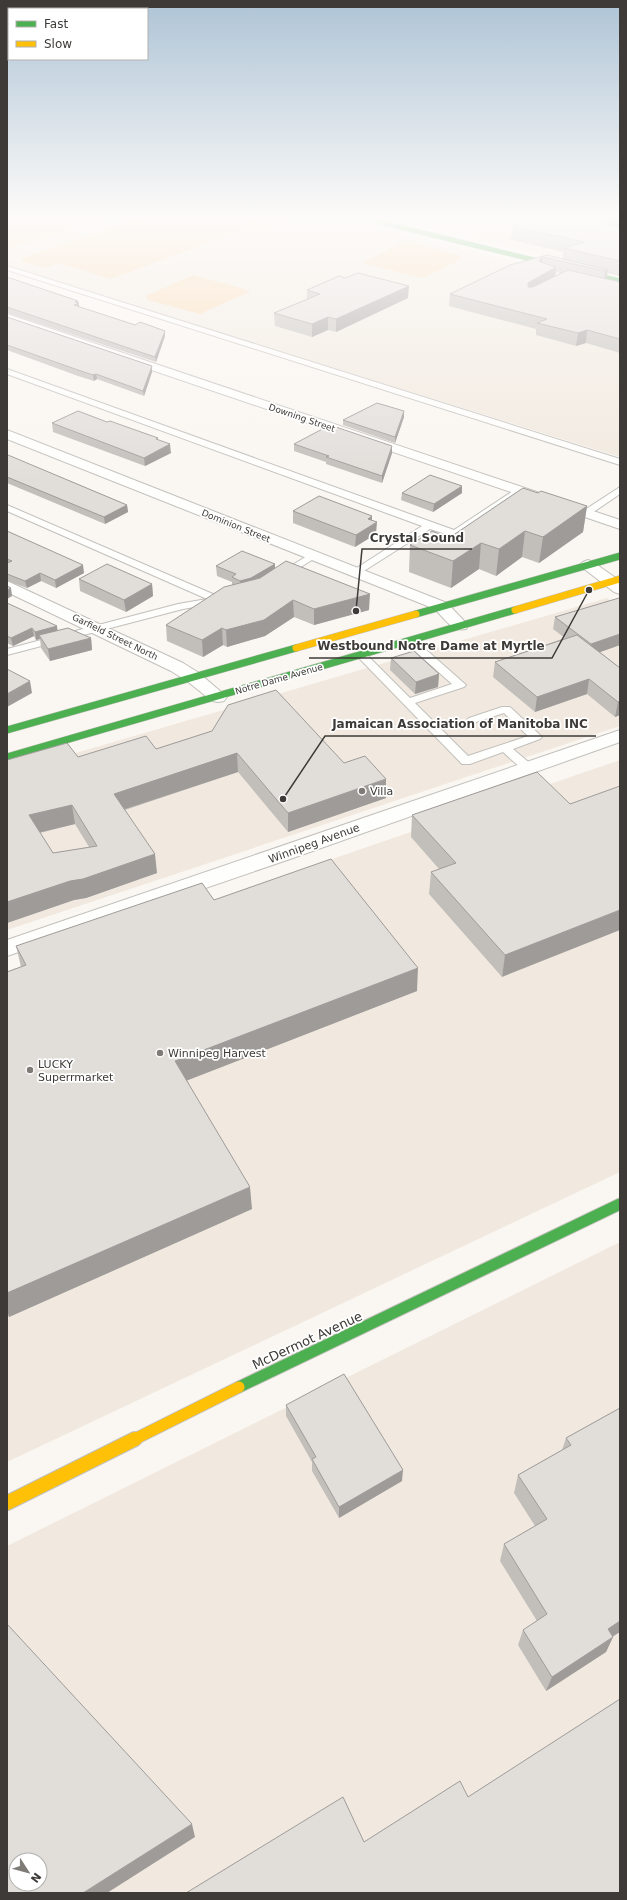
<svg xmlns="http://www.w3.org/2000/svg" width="627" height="1900" viewBox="0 0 627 1900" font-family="'DejaVu Sans',sans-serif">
<rect width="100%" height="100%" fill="#faf6f1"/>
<g fill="#f1e9df" fill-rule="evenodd">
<path d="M7,217h326l287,70v170l-613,-191z"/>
<path d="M382,217h238v57z"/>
<path d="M607,598l13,10v118l-613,204v-157z"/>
<path d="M620,760v412l-613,290v-491z"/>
<path d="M620,1242v651h-613v-347zM16,1860h24v24h-24z"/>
</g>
<g fill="#f8d7ad">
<path d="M7,217h99l-98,32h-1z"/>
<path d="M145,217h151l-33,13 -12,-3 -140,52 -53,-16 -13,5 -21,-6 -3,-4z"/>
<path d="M406,241l53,14 3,4 -39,19 -62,-15z"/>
<path d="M193,275l58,16 -51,23 -52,-14 -2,-4z"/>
</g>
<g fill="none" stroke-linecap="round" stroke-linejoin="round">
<defs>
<g id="lane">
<path d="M7,266l613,193v6l-613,-195z"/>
<path d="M7,369l447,161 62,-41 3,-1 5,3 -66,45h-6l-22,-7 -74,47 -4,-1 -1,-2 1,-2 70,-45 -415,-152z"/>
<path d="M620,487v7l-31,21h-6l-2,-2 2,-2z"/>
<path d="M7,505l215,93 1,2 -1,2 -39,7 -176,46v-6l171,-45 29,-5 -200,-88z"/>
<path d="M312,553l3,1 2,2 -2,2 -30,19 -4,1 -5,-3z"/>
<path d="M410,638l4,1 52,46 -2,2 -49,16 53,53 60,-20 -24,-23 -31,10 -6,-3 2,-2 33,-11h8l32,30 -2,2 -27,10 19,16 2,3 -2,3h-8l-21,-19 -33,12h-8l-106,-109 1,-2h8l45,45 42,-14 -46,-41 -1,-2 1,-2z"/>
</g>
<g id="street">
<path d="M7,314l613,206v9l-613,-208z"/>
<path d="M7,430l440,173 21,22 -2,4c-14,3 -22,-11 -31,-20l-428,-170z"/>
<path d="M588,560l5,2 27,19v13l-6,-2 -31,-24 -3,-3 3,-3z"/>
<path d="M7,581l176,82 16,10 28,24 -3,4 -6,1 -6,-1 -25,-20 -16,-10 -164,-79z"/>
<path d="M620,730v12l-327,116 -286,98v-16z"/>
</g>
<path id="fast-far2" d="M359,217l261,64"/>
<g id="fast-far1">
<path d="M416,614l204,-58"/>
<path d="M7,730l289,-82"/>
<path d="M7,757l508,-147"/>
</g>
<path id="fast" d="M239,1387l381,-183"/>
<g id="slow-far2">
<path d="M515,610l105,-31"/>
<path d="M296,648l120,-34"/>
</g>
<path id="slow-far1" d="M133,1440l106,-53"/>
<path id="slow" d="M7,1503l128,-64"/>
</defs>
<use href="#lane" stroke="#c2c0bc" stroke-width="2"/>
<use href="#street" stroke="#c2c0bc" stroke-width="2"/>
<use href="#fast-far2" stroke="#c2c0bc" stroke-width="5.5"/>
<use href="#fast-far1" stroke="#c2c0bc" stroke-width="8"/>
<use href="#fast" stroke="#c2c0bc" stroke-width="13"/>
<use href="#slow-far2" stroke="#c2c0bc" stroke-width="8"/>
<use href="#slow-far1" stroke="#c2c0bc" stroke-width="13"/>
<use href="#slow" stroke="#c2c0bc" stroke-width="16"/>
<use href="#lane" fill="#fefefd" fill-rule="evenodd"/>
<use href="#street" fill="#fefefd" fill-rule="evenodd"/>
<use href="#fast-far2" stroke="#4caf50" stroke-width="4.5"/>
<use href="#fast-far1" stroke="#4caf50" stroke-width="7"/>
<use href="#fast" stroke="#4caf50" stroke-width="11"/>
<use href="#slow-far2" stroke="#ffc107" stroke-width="7"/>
<use href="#slow-far1" stroke="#ffc107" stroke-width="11"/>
<use href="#slow" stroke="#ffc107" stroke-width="14"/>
</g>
<g fill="#c2bfbb" fill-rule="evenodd">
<path d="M420,217h37l-13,5z"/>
<path d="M499,217h121v58l-2,1 -11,-3 -1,6 14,3v71l-34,-10 -10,3 -40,-11v-6l-87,-23 1,-12 97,-39 16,4v-7l-52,-12 2,-14 9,-4zM556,272l4,1 -5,3z"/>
<path d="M7,277l71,24 1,6 86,29 -9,26 -149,-49z"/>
<path d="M307,290l101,8 -72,34 -8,-2 -16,7 -37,-11 -1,-13 33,-14z"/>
<path d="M7,317l145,49v6l-8,24 -47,-17 -3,2 -16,-5 -71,-26z"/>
<path d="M404,411v6l-9,26 -52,-18v-5z"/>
<path d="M107,422l51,18 13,13 -26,13 -92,-34 -1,-9z"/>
<path d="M294,444l98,9 -10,30 -56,-19v-2l-32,-11z"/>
<path d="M7,455l120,50 1,7 -23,12 -98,-41z"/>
<path d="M462,486v7l-29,19 -32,-12 1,-7z"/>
<path d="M538,493l49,13 -4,26 -44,31 -17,-6 -26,19 -17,-7 -28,19 -42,-16 1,-27 39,-7z"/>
<path d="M293,511l79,5v4l4,14 -21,13 -62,-24z"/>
<path d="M7,531l77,42 -28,15 -15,-7 -14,7 -20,-7z"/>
<path d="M275,564v4l94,42 -55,15 -20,-8 -29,19 -38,11 -4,-2 -20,12 -36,-16 -1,-16 66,-40v-3l-15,-6 -1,-10z"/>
<path d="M79,579l73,5 1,12 -27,16 -46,-21z"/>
<path d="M620,599v46l-20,7 20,16v47l-5,2 -28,-23 -52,18 -42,-35 2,-15 70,-24 -12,-9 2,-12z"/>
<path d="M7,603l50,28 34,7 1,12 -42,11 -9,-13 -1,-9 -4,1 -2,-4 -21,10 -6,-3z"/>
<path d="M391,658l48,16 -1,13 -23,7 -25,-24z"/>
<path d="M212,731l132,32 42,35 -98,34 -50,-60 -113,38 32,63 -71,25 -12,2 -67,23v-163l71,-3 78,-8zM75,824l14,23 -36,6 -13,-20z"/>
<path d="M537,772l-35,205 -73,-83 2,-22 8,-3 -28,-32 1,-22z"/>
<path d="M214,900l203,91 -230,89 65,129 -243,108 -2,-5v-340l14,-5 -5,-21z"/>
<path d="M286,1405l116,76 -63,37 -27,-47v-9l-26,-46z"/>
<path d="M620,1408l-7,229 -7,15 -60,39 -28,-46 5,-15 14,-9 -37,-60 4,-17 31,-18 -21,-33 4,-18 44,-25 4,-12z"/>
</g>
<g fill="#9e9b99">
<path d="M445,217h12l-13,5z"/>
<path d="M619,217h1v12l-16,-5z"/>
<path d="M543,257l-2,12 -2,-9z"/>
<path d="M620,264v11l-2,1z"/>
<path d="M556,267l-1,12 -29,16 2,-12z"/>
<path d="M608,270l-2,12 -3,1 2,-12z"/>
<path d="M409,286l-1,12 -72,34v-13z"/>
<path d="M78,301l2,8 -6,-4 1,-3z"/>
<path d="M328,317v13l-16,7v-13z"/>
<path d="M587,330l-1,13 -10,3 2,-13z"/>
<path d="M165,331v5l-9,26 -1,-5z"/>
<path d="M152,366v6l-8,24 -1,-5z"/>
<path d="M96,374l1,5 -3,2 -1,-6z"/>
<path d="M404,411v6l-9,26v-6z"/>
<path d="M170,444l1,9 -26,13 -1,-8z"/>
<path d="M392,446v7l-10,30v-7z"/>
<path d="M462,486v7l-29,19 1,-8z"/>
<path d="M127,505l1,7 -23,12 -1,-7z"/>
<path d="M587,506l-4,26 -44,31 4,-26z"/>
<path d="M372,516v9l5,-3 -1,12 -21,13 1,-12 12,-16z"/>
<path d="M525,531l-3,26 -26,19 3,-27z"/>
<path d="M481,543l-2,26 -28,19 2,-27z"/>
<path d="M275,564v9l-34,17 -1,-9z"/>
<path d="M83,565l1,8 -28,15 -1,-8z"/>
<path d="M40,573l1,8 -14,7 -2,-7z"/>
<path d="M152,584l1,12 -27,16 -2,-12z"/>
<path d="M11,588l1,8 -5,3v-9z"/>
<path d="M370,594l-1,16 -55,15v-16z"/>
<path d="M293,600l1,17 -29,19 -38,11 -1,-17z"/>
<path d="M57,626l1,8 -19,1 1,4 -4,1 -1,-8z"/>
<path d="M32,628l2,8 -21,10 -2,-8z"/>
<path d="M222,628l1,17 -20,12 -1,-17z"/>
<path d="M620,634v11l-31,11 2,-12z"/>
<path d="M91,638l1,12 -42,11 -2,-12z"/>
<path d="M439,674l-1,13 -23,7 1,-12z"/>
<path d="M589,679l-2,15 -52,18 2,-15z"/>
<path d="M30,681l2,12 -25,14v-13z"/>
<path d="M620,701v14l-5,2 3,-15z"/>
<path d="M237,753l1,19 -122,40 -2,-18z"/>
<path d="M386,779v19l-98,34v-19z"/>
<path d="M72,805l3,19 -42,10 -4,-19z"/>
<path d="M155,854l2,19 -71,25 -12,2 -67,23v-21l63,-21z"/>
<path d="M620,910v20l-118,47 3,-22z"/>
<path d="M418,968l-1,23 -239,93 -3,-23z"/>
<path d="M250,1187l2,22 -243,108 -2,-7v-17z"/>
<path d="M403,1470l-1,11 -63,37v-11z"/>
<path d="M620,1621v11l-19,12 7,-15z"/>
<path d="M613,1637l-7,15 -60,39 6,-14z"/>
<path d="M192,1824l3,13 -88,56h-24z"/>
</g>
<g fill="#e1deda" stroke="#9e9b99" fill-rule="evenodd">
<path d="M533,217h86l-15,7 16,4v33l-56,-13 20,-6 -71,-16z"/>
<path d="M547,255l61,15 -3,1 -62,-14 -4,3 1,2 16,5 -28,16v4h5l35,-17 52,12v57l-33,-9 -9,3 -41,-10 10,-4 -97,-25 60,-29z"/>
<path d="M358,273l51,13 -73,33 -8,-2 -16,7 -38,-11 46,-19 -13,-4 32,-14 6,2z"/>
<path d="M7,277l71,24 -3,1 4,1 -5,2 61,20 5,-3 25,9 -10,26 -148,-50z"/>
<path d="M7,317l145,49 -9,25 -47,-17 -3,1 -15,-5 -71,-25z"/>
<path d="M377,403l27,8 -9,26 -52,-17z"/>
<path d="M78,411l29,11 3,-1 48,17 -2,1 14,5 -26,14 -92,-35z"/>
<path d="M330,425l62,21 -10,30 -56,-19 3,-1 -35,-12z"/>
<path d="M7,455h1l119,50 -23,12 -97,-40z"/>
<path d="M430,475l32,11 -28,18 -32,-11z"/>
<path d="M523,488l15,5 3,-2 46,15 -44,31 -18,-6 -26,18 -18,-6 -28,18 -43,-16 22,-14 17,7z"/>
<path d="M319,496l53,20 -4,3 9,3 -21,13 -63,-24z"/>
<path d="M7,531l76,34 -28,15 -15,-7 -15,8 -18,-7v-11l5,-2 -5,-2z"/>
<path d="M242,551l33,13 -24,14 -11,3 -8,-4 4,-3 -20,-8z"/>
<path d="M286,561l84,33 -56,15 -21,-9 -29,20 -38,10 -4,-2 -20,12 -36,-15 58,-38 36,-9z"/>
<path d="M107,564l45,20 -28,16 -45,-21z"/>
<path d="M7,586l4,2 -4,2z"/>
<path d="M619,598l1,1v35l-29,10 -36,-27z"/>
<path d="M7,603l50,23 -22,6 -3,-4 -21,10 -4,-2z"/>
<path d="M68,628l23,10 -43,11 -9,-14z"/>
<path d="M577,635l43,33v33l-2,1 -29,-23 -52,18 -42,-35z"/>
<path d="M414,651l25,23 -23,8 -25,-24z"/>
<path d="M7,669l23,12 -23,13z"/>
<path d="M276,690l68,73 21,-7 21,23 -98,34 -51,-60 -123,41 41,60 -72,25 -13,2 -63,21v-142l60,-17 11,14 68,-21 10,13 56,-18 16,-26zM72,805l25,41 -44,7 -24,-38z"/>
<path d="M537,772l33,32 50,-18v124l-115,45 -74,-83 25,-9 -44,-48z"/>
<path d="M331,859l87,109 -243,93 75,126 -243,106v-321l19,-7 -10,-19 186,-63 12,17z"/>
<path d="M344,1374l59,96 -64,37 -27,-48 4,-2 -30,-52z"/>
<path d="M620,1408v213l-12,8 5,8 -61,40 -29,-47 24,-16 -43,-70 43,-25 -29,-44 53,-30 -5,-7z"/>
<path d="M7,1624l185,200 -109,69h-76zM16,1860h24v24h-24z"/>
<path d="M620,1699v194h-434l157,-96 21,45 96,-61 8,16z"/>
</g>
<linearGradient id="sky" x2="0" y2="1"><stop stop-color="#aec4d6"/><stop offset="0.45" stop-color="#fdfbf9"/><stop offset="1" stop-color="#fdfbf9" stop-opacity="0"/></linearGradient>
<rect width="627" height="483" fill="url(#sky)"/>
<g fill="#7f7c78" stroke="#fff" stroke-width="1.5">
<circle cx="362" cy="791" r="4"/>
<circle cx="160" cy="1053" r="4"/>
<circle cx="30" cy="1070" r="4"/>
</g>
<g text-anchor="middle" stroke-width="3.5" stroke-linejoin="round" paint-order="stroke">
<g font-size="9" fill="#3d3a37" stroke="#fff">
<text transform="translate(302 418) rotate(19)" y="3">Downing Street</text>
<text transform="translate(236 526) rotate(22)" y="3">Dominion Street</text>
<text transform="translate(115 637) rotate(26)" y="3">Garfield Street North</text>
<text transform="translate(279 679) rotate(-16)" y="3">Notre Dame Avenue</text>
</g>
<g font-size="11" fill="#3d3a37" stroke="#fff" text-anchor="start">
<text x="370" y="795">Villa</text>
<text x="168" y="1057">Winnipeg Harvest</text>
<text x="38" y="1068">LUCKY<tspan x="38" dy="13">Superrmarket</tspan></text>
</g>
<g font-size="11" fill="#3d3a37" stroke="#fff">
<text transform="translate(314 843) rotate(-20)" y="4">Winnipeg Avenue</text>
</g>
<g font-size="13" fill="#3d3a37" stroke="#fff">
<text transform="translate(307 1340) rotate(-25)" y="5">McDermot Avenue</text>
</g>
</g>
<path fill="none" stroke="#3d3a37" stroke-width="1.5" d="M356 611L362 549H472M589 590L552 658H309M283 799L325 736H596"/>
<g fill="#3d3a37" stroke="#fff" stroke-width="1.5">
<circle cx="356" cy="611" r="4"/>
<circle cx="589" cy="590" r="4"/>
<circle cx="283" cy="799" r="4"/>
</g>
<g font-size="12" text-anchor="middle" font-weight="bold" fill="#3d3a37" stroke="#fff" stroke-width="3.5" stroke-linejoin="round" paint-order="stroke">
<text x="417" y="542">Crystal Sound</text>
<text x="431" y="650">Westbound Notre Dame at Myrtle</text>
<text x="460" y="728">Jamaican Association of Manitoba INC</text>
</g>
<rect width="627" height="1900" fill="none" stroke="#3d3a37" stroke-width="16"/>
<rect x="8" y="8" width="140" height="52" fill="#ffffff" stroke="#b1b0af"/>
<rect x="16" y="21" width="20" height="6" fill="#4caf50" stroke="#b1b0af"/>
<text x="44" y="28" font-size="12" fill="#3d3a37">Fast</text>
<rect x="16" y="41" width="20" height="6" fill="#ffc107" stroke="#b1b0af"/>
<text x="44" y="48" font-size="12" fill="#3d3a37">Slow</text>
<g transform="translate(28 1872) rotate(126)"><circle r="19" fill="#ffffff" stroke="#b1b0af"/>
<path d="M0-3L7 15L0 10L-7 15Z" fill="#7f7c78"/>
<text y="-6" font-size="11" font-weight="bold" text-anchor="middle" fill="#3d3a37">N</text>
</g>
</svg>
